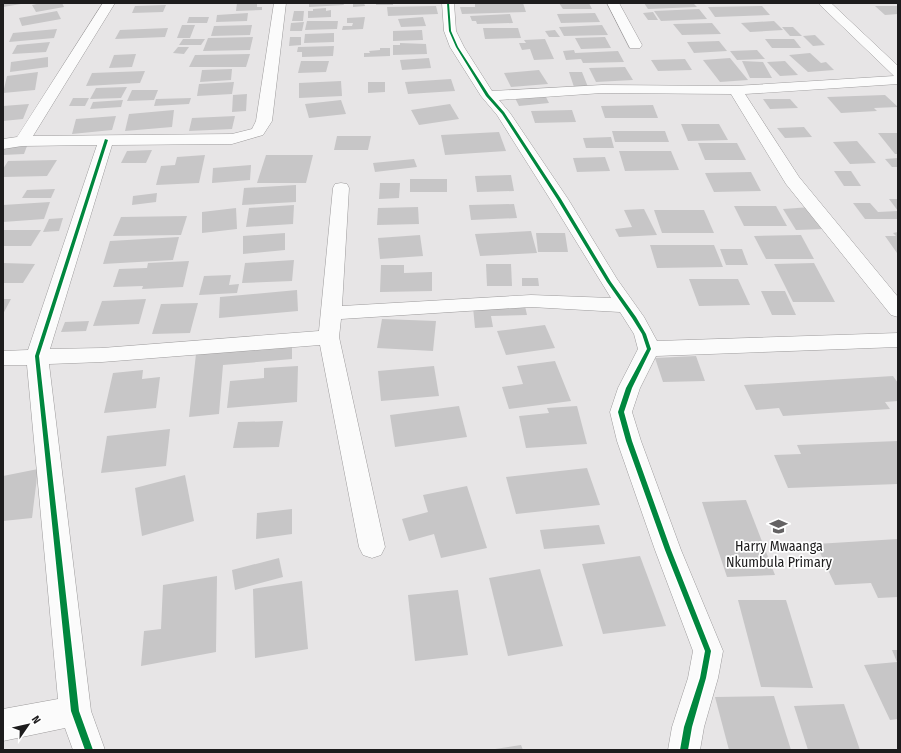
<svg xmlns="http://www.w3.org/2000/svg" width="901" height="753" viewBox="0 0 901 753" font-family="'Fira Sans Condensed',sans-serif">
<rect width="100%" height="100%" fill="#e7e5e6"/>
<g fill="#c7c6c7">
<path d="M3,3h18v1l-18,3z"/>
<path d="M41,3h21l2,4 -28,5 -4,-7z"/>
<path d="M237,3h20v4h5v3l-26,1z"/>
<path d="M309,3h34l1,2 -35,2z"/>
<path d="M353,3h11l1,3 -12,1z"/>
<rect x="376" y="3" width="17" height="2"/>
<path d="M523,3l3,9 -64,2 -2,-7h15v-3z"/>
<path d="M559,3h30l3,6h-29z"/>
<path d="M644,3h49l4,4 -49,2z"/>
<path d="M166,5l-3,7 -31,1 3,-7z"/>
<path d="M436,6l2,8 -50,2 -1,-9z"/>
<path d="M762,6l8,9 -55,2 -7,-10z"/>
<path d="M875,6h23v8l-13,1z"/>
<path d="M326,8v3l5,-1v7l-23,1v-7h5v-2z"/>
<path d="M699,9l8,10 -46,2 -7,-10z"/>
<path d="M57,11l4,8 -39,7 -3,-8z"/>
<path d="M294,11h10l-1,10h-11z"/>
<path d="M653,12l5,8h-10l-5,-7z"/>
<path d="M248,13l-1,8 -31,1 1,-7z"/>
<path d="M595,13l5,9 -39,1 -4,-9z"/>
<path d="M510,14l3,9 -36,1 -1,-3h-4l-2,-5z"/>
<path d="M189,17h20l-2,6h-20z"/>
<path d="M365,17l-2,12 -21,1 1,-4h9l1,-3h-6v-5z"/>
<path d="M423,17l3,9 -25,1 -3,-8z"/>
<path d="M307,21h31l-1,8 -32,1z"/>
<path d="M774,21l9,9 -33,2 -9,-9z"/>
<path d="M304,22l-2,9h-12l1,-8z"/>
<path d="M712,23l9,11 -39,1 -9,-11z"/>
<path d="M182,25h13l-5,13h-13z"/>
<path d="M252,25l-2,10 -39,1 3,-10z"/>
<path d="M602,25l6,10 -44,1 -5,-9z"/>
<path d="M782,27h11l9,9h-12z"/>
<path d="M168,28l-3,9 -50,2 5,-9z"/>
<path d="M483,28h35l3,10 -36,1z"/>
<path d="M57,29l-3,9 -45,4 4,-9z"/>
<path d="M422,30l1,10 -30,1v-10z"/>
<path d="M555,30l5,7h-11l-4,-6z"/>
<path d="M334,33v9l-30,1 1,-9z"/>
<path d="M815,35l10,10 -12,1 -10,-10z"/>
<path d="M253,37l-3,13 -47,1 5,-13z"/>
<path d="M290,37h11v8l-12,1z"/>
<path d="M605,37l6,11 -30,1 -6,-11z"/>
<path d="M183,39h22l-4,6h-22z"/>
<path d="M545,39l9,20 -20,1 -4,-11 -8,1 -3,-7h7l-2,-3z"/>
<path d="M765,39h29l7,9h-29z"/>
<path d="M719,41l8,10 -33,2 -7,-11z"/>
<path d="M50,42l-4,10 -34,2 5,-9z"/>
<path d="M400,43l26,1 1,10 -34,1v-10h7z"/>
<path d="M334,46l-1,10 -31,1v-5h-5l1,-5z"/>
<path d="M178,47h11l-5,7 -11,-1z"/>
<path d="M380,48h10v8l-26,1v-4h6l-1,-2 11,-1z"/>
<path d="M574,50l1,3 43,-2 6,11 -41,1 -2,-4 -15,1 -3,-9z"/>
<path d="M757,50l8,9 -28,1 -7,-9z"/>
<path d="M810,53l11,10 5,-1 8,8 -26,2 -19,-17z"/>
<path d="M136,54l-4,13 -23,1 5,-13z"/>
<path d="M250,54l-4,13h-57l6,-12z"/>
<path d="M48,57v10l-38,5 1,-10z"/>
<path d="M429,58l2,10 -29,2 -2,-10z"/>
<path d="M730,58l18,22 -28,2 -17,-22z"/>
<path d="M685,59l7,11 -34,1 -7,-11z"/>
<path d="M301,61h28l-3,11 -28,1z"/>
<path d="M742,61l21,1 9,16h-22z"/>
<path d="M785,61l13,14 -18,1 -13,-14z"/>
<path d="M625,67l8,13 -37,2 -7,-14z"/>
<path d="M232,69l-1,11 -31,2 2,-12z"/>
<path d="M539,70l9,14 -37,3 -7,-14z"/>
<path d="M145,71l-5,12 -54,3 6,-13z"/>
<path d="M38,72l-3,18 -32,3 4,-17z"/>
<path d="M569,72h13l6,15h-14z"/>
<path d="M451,79l4,12 -47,3 -3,-12z"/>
<path d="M341,81l1,15 -43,2v-15z"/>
<path d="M234,82l-2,12 -35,2 2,-12z"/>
<path d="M368,82h17v10l-17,1z"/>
<path d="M127,87l-6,11 -31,1 6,-11z"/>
<path d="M132,90h26l-4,10 -27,1z"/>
<path d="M247,94l-1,17 -14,1 1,-17z"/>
<path d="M545,95l4,8 -30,3 -4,-8z"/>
<path d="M885,95l13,12 -24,1 3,3 -36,2 -14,-16z"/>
<path d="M73,98h16l-4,8h-16z"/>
<path d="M191,98l-2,6 -35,2 2,-7z"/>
<path d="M763,99h27l8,9 -28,1z"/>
<path d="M123,100l-2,7 -31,2 3,-7z"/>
<path d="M341,100l5,14 -37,4 -4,-14z"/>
<path d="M29,104l-6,15 -20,2v-15z"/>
<path d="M450,104l9,15 -40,6 -8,-15z"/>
<path d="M653,105l5,13h-53l-4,-12z"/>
<path d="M174,110l-2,17 -47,4 4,-17z"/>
<path d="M572,110l4,12 -41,1 -4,-12z"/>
<path d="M116,116l-4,14 -40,4 4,-15z"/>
<path d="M235,116l-3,13 -43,2 3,-13z"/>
<path d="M681,124h38l9,16 -40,1z"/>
<path d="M804,127l8,10 -27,1 -8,-10z"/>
<path d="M612,131h53l4,11h-54z"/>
<path d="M499,132l7,19 -61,4 -4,-20z"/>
<path d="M878,133h20v21h-3z"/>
<path d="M337,136h34l-3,14h-34z"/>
<path d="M611,137l3,11h-28l-3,-10z"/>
<path d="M857,141l19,22 -26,1 -17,-22z"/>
<path d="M698,143h39l9,17h-41z"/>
<path d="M27,146l-3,8 -21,1v-7z"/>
<path d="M152,150l-6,13h-25l6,-12z"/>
<path d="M619,151h52l8,19 -54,1z"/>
<path d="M205,155l-6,28 -43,2 5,-19 14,-1 2,-8z"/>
<path d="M266,155h47l-7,28h-49z"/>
<path d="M605,157l5,14 -33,1 -4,-14z"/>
<path d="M898,158v9h-6l-7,-8z"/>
<path d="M414,159l3,8 -42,5 -2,-9z"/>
<path d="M57,160l-10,16 -44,1v-8l5,-8z"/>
<path d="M251,165l-1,15 -38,3 1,-15z"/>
<path d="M834,171h17l10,15h-17z"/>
<path d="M751,172l10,19 -47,1 -9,-19z"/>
<path d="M511,175l3,16 -37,1 -2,-16z"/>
<rect x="410" y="179" width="37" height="13"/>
<path d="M380,183h20l-1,15 -20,1z"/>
<path d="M296,185v17l-54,3 2,-17z"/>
<path d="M55,189l-4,9h-29l5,-8z"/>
<path d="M157,193l-1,9 -24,3 1,-9z"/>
<path d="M889,199h9v12z"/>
<path d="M50,202l-6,17 -41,3v-17z"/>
<path d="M853,203h17l8,9 20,-1v8h-33z"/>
<path d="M514,204l3,14 -46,2 -2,-15z"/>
<path d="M294,205l-1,19 -47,3 3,-19z"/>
<path d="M734,206h42l11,20h-43z"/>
<path d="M418,207l1,17 -42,1 1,-17z"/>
<path d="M811,207l14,22 -29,1 -13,-21z"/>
<path d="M236,208l1,21 -35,4v-21z"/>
<path d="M644,209l13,26 -38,2 -4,-8 17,-2 -8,-17z"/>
<path d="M654,210h50l10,23h-52z"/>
<path d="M187,216l-6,19 -68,1 8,-19z"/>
<path d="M63,218l-4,13 -16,1 6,-13z"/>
<path d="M3,230h38l-10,16h-28z"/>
<path d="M531,231l6,22 -57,3 -5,-22z"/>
<path d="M898,232v21h-1l-12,-17h11l-3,-3z"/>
<path d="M285,233v17l-42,4v-18z"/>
<path d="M536,233h29l3,19h-30z"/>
<path d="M420,235l3,21 -43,3 -2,-21z"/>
<path d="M801,235l13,24h-48l-12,-23z"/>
<path d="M179,237l-6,23 -70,4 7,-23z"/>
<path d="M650,245h64l9,22 -66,1z"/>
<path d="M720,249h22l6,16h-22z"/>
<path d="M294,260l-2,21 -50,2 3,-20z"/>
<path d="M189,261l-6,26 -41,2 1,-3 -30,1 6,-18 28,-1 1,-5z"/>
<path d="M3,263l32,1 -12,19h-20z"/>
<path d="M814,263l21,39h-42l-19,-38z"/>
<path d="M486,264h25l1,22h-25z"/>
<path d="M381,265h23v8l28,-1v19l-52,1z"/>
<path d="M231,275l-2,10 10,-1 -2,9 -38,2 5,-19z"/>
<path d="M522,278h16l1,8h-17z"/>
<path d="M689,279h49l12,26 -51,1z"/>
<path d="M297,290l1,21 -79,7 1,-21z"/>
<path d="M761,291h24l11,24h-24z"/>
<path d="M3,299h8l-8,15z"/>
<path d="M146,299l-7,25 -46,2 9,-25z"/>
<path d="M198,303l-8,30 -38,1 9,-30z"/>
<path d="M525,306l2,9 -36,1 2,11 -18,1 -2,-21z"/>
<path d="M382,319l54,2 -3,30 -56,-3z"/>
<path d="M89,321l-3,10 -25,1 4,-10z"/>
<path d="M545,325l10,23 -49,7 -9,-24z"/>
<path d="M292,346v13l-69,6 -4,49 -30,3 7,-63z"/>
<path d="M696,356l9,25 -42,1 -8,-24z"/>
<path d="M555,361l16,40 -62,8 -7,-22 21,-3 -6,-18z"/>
<path d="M298,366l-1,36 -70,6 3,-27 34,-3v-10z"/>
<path d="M434,366l5,30 -58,5 -3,-30z"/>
<path d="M143,370l-1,9 18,-2 -4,31 -52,5 9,-40z"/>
<path d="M893,376l5,7v18l-13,1 5,7 -107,7 -4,-8 -23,2 -12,-25z"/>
<path d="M459,406l8,31 -72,10 -5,-32z"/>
<path d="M577,406l10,38 -61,4 -7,-32 30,-3 -2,-5z"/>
<path d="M283,421l-4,26 -46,1 5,-26z"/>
<path d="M170,429l-4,37 -65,7 6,-37z"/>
<path d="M898,441v43l-110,4 -14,-33 27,-1 -4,-9z"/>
<path d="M587,468l13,37 -84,9 -10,-37z"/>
<path d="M38,469l-6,49 -29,3v-45z"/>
<path d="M185,475l9,46 -52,15 -7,-48z"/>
<path d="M467,486l20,62 -46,10 -7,-24 -25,7 -7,-22 26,-7 -5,-17z"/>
<path d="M746,500l29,75 -48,2 -25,-75z"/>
<path d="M292,509v25l-36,5 1,-26z"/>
<path d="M599,525l6,19 -61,5 -4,-19z"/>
<path d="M898,539v58l-20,1 -7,-15 -36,2 -19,-41z"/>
<path d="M640,556l26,70 -63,8 -21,-70z"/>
<path d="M279,558l4,19 -48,13 -3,-20z"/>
<path d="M540,569l23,77 -55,10 -19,-78z"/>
<path d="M217,576l-1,76 -75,14 3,-35 17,-2 2,-44z"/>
<path d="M302,581l6,68 -53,9 -2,-69z"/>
<path d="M458,590l10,65 -53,6 -7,-66z"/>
<path d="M738,600h48l27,88 -52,-1z"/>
<path d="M892,650h6v69l-8,1 -26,-55 33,-3z"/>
<path d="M774,696l17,54h-62l-14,-53z"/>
<path d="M844,704l16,46h-52l-14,-44z"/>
<path d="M521,745l2,5h-28v-1z"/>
</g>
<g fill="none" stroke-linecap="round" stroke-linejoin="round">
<defs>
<g id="street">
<path d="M103,3h12l-82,133 199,-2 20,-5 4,-8 18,-118h12l-14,118 -9,14 -31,9 -120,1 -62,204 52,-1 217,-17 14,-143 2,-4 6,-1 6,1 2,4 -7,118 189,-11 80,3 -61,-99 -53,-84 -16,-19 -31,-49 -6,-16 -2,-28h12l2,28 8,16 28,44 110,-6 133,1 159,-10 -76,-73h13l67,63v18l-153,10 54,83 99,120v20l-7,-2 -105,-131 -55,-90 -129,-1 -103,7 11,13 58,86 49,80 27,38 13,24 241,-8v14l-242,9 -16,32 -8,24 9,29 40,109 42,101 -5,27 -14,49 -4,23h-32l4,-23 16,-49 5,-27 -38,-101 -38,-109 -7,-29 8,-24 20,-39 -4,-15 -14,-22 -89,-5 -190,12 -2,18 46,210 -4,8 -9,3 -9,-3 -4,-8 -39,-202 -218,17 -53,2 42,347 14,39h-32l-8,-22 -62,13v-32l55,-10 -31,-334h-24v-14l25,-1 69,-205 -75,1 -19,3v-10l14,-2z"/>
<path d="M607,3h12l23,42 -2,3h-10z"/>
</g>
</defs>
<use href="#street" stroke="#9d9b9c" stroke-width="1"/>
<use href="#street" fill="#fbfbfb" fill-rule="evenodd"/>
<defs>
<g id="cycleway">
<path d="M447,3h2l2,28 7,16 31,48 15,17 57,87 50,83 25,35 10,17 5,15 -19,39 -8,24 8,29 39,109 40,101 -5,27 -14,49 -4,23h-8l4,-23 16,-49 5,-27 -40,-101 -39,-109 -8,-29 8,-24 21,-39 -5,-15 -10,-16 -25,-36 -50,-83 -55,-85 -16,-18 -30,-49 -7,-16z"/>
<path d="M105,139l3,1 -69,216 40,355 14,39h-8l-14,-39 -36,-355z"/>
</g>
</defs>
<use href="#cycleway" stroke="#fff" stroke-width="3"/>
<use href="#cycleway" fill="#00873e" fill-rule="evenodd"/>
</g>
<defs>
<symbol id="school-bare" viewBox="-9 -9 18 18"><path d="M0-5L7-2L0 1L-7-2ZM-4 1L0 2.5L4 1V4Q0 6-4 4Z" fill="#646263" stroke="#fff" stroke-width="2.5" paint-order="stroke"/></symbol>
</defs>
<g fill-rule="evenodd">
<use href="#school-bare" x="766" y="514" width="25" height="25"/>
</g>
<g text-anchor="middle" stroke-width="3.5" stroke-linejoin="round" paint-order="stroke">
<g font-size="14" fill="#1d1c1d" stroke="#fff">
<text x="779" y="551">Harry Mwaanga<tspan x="779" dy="16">Nkumbula Primary</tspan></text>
</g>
</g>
<rect width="901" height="753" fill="none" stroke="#1d1c1d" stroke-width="8"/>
<g transform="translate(28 725) rotate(56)" stroke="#ffffff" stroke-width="3" paint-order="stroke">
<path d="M0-3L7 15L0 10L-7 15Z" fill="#1d1c1d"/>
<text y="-6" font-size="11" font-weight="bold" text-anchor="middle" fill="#1d1c1d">N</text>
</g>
</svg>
